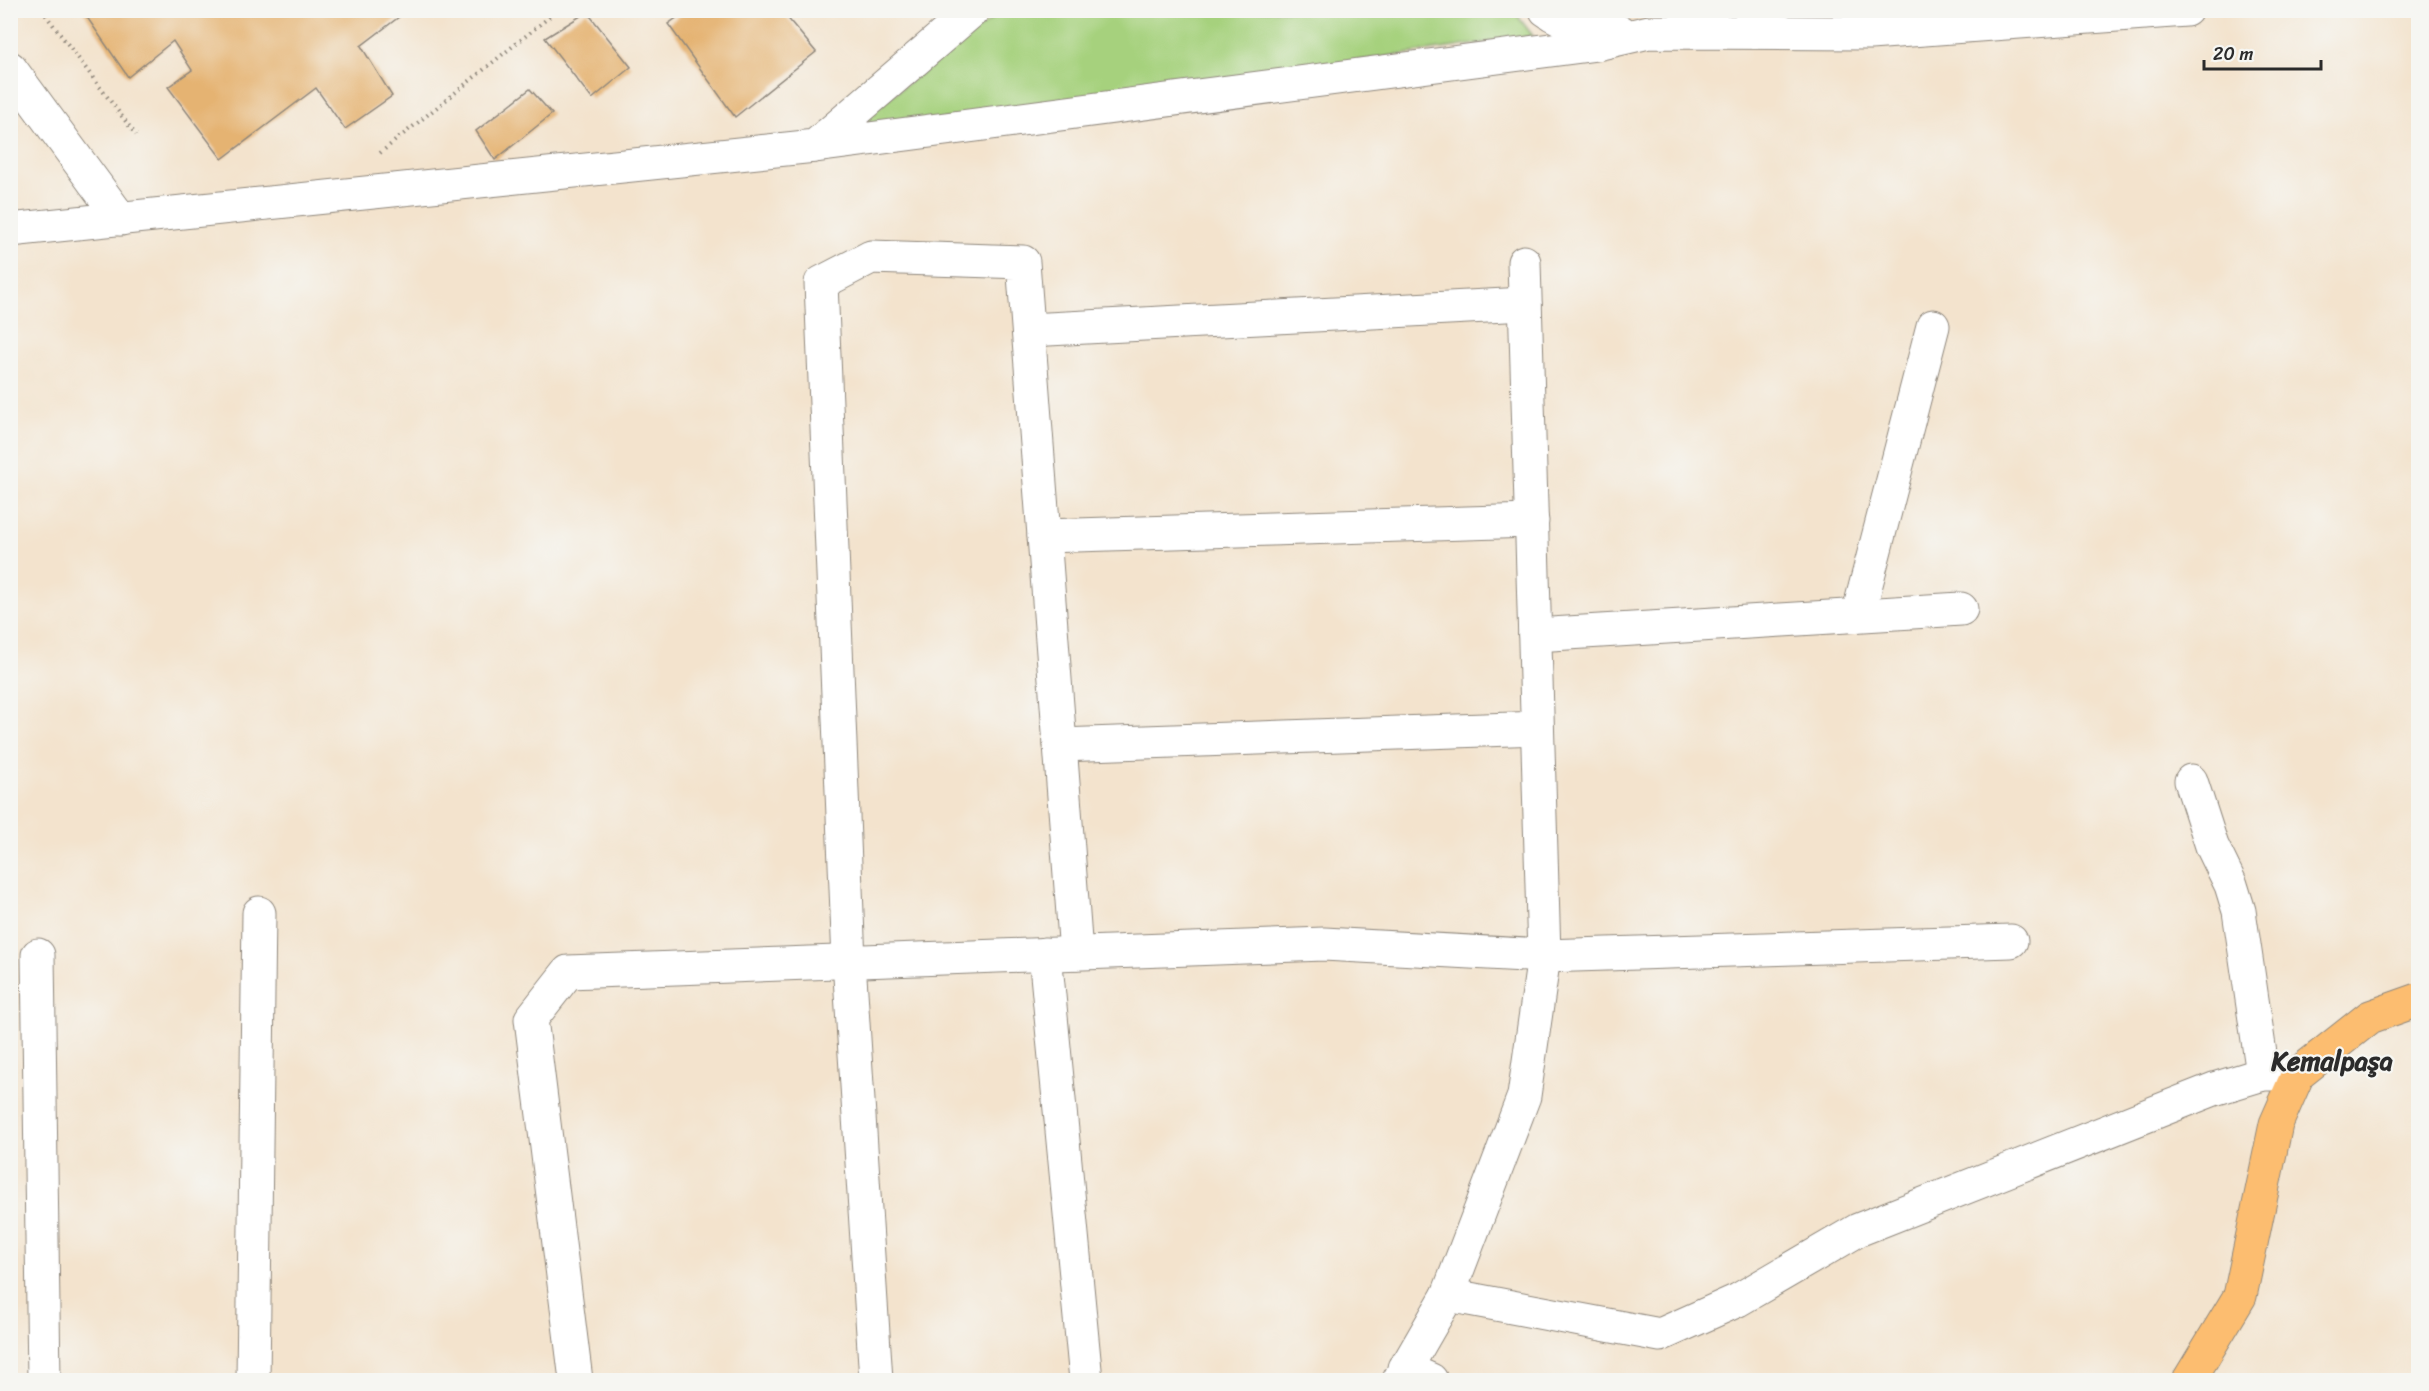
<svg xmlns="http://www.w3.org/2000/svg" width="2429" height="1391" viewBox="0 0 2429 1391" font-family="Sriracha,sans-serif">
<rect width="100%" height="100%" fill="#f6f6f2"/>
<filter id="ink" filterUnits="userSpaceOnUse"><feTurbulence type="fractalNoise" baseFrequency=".0167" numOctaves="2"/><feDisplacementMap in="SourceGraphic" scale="12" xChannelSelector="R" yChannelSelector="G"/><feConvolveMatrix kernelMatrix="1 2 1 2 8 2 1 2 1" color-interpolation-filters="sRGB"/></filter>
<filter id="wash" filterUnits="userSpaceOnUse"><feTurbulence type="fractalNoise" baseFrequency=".008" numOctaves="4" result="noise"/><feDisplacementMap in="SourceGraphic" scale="24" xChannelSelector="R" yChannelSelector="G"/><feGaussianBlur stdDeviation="1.35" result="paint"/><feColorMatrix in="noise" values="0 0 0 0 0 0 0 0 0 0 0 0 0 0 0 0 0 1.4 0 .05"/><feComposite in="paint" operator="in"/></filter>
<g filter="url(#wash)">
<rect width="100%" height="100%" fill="#f3e3cd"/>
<path fill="#a6d17d" stroke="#687e54" stroke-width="1.5" d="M1513,10l20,26 -691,98 160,-123z"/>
<g id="blocks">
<g fill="#e5b372">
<path d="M82,10h326l-47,36 31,50 -47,33 -29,-41 -94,71 -54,-72 24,-17 -19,-29 -45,36z"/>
<path d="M688,10h93l35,42 -81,65 -67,-93z"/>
<path d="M587,12l44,55 -39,32 -47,-61z"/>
<path d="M530,89l22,25 -57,46 -19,-29z"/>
</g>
</g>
</g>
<g filter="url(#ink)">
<use href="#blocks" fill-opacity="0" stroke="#8f877c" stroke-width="1.5"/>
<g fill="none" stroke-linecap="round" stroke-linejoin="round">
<defs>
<g id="minor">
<path d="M1546,10c18,14 52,22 74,22"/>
<path d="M10,68l111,151"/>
<path d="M815,146l782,-102 52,-12 221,1 316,-23"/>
<path d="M10,230l805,-84 158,-136"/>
<path d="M1029,330l496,-26"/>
<path d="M1044,536l488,-15"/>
<path d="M1858,615l75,-289"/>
<path d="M1535,635l426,-26"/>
<path d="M1060,745l477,-17"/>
<path d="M2191,781l21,65 19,39 8,26 24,163"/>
<path d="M1045,954l41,426"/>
<path d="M38,955l6,425"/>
<path d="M1448,1295l212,40 78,-35 120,-70 356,-141 49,-15h35"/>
<path d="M1404,1368l27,12"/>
<path d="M253,1380l6,-467"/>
<path d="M576,1380l-45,-361 37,-47 756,-28 220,12 467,-15"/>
<path d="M876,1380l-27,-419 -28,-678 50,-26 152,5 53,691"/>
<path d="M1399,1380l49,-85 76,-199 20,-140 -20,-694"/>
</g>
<path id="major" d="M2189,1380l51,-84 36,-172 22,-50 72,-57 48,-17"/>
</defs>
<use href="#minor" stroke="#8f877c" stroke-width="35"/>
<use href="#major" stroke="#8f877c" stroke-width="35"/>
<g stroke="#8f877c" stroke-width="4" stroke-dasharray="1.5 4.5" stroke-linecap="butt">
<path d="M42,10l94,125"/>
<path d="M10,11l2,-1"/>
<path d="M380,153l178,-143"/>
</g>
<use href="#minor" stroke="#fff" stroke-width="33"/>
<use href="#major" stroke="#fcbd6f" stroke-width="33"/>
</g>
</g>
<g text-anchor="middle" stroke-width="4.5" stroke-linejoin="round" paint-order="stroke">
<g font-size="26" font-weight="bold" fill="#2b2b2b" stroke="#f6f6f2">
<text x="2332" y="1070">Kemalpaşa</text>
</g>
</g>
<rect width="2429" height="1391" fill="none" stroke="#f6f6f2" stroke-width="36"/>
<path d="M2204 60v9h117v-9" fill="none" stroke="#2b2b2b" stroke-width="3"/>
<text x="2213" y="60" font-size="18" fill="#2b2b2b" stroke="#f6f6f2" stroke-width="4.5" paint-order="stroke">20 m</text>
</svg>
